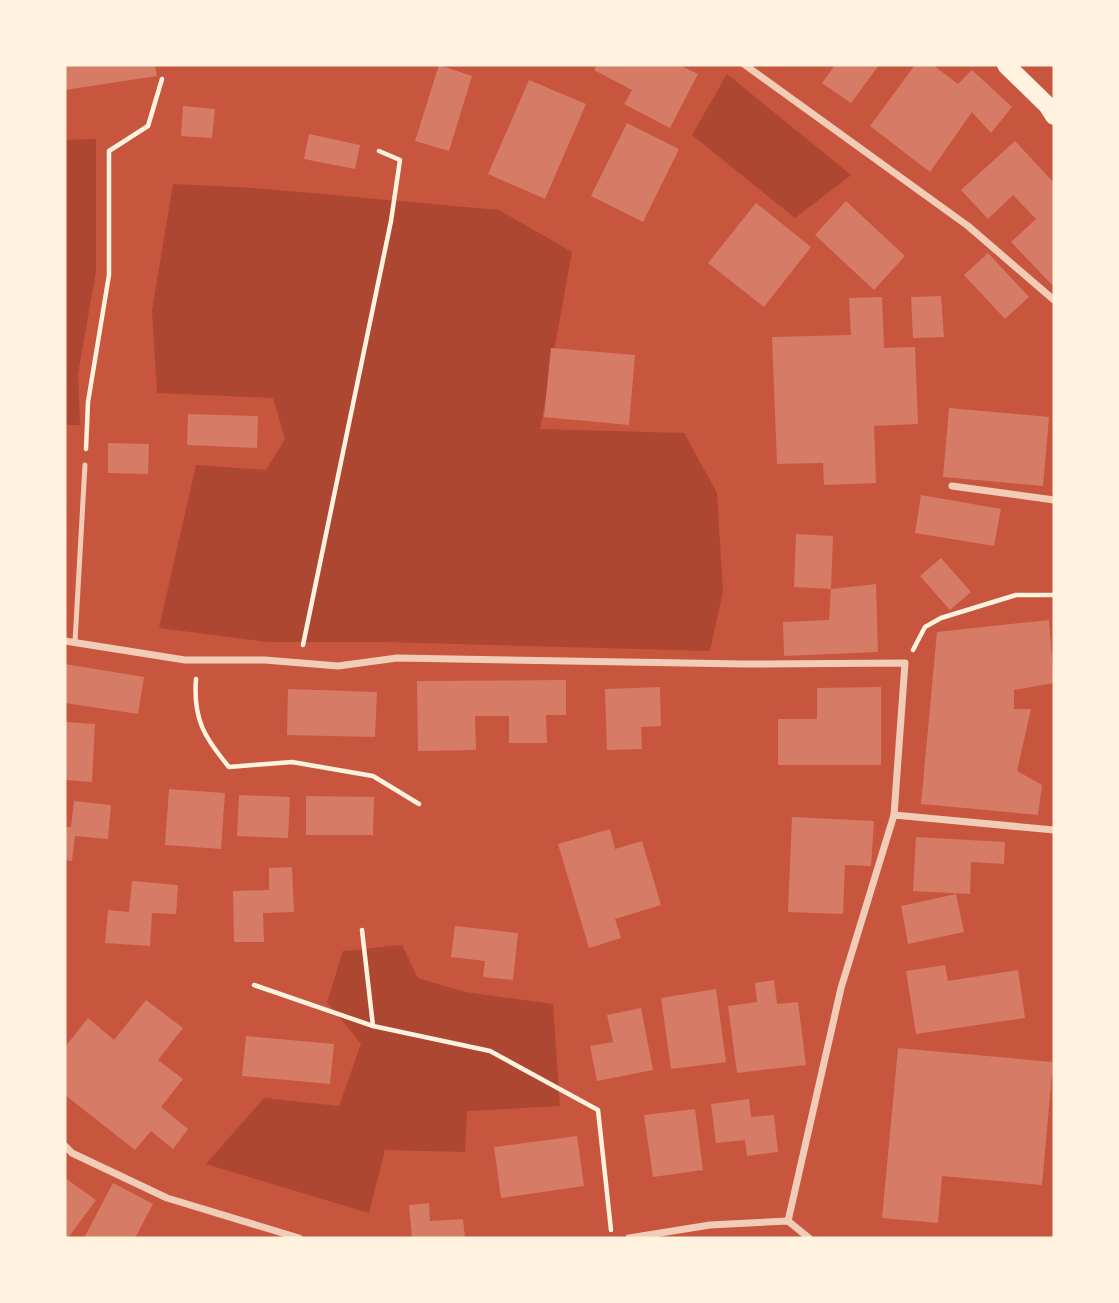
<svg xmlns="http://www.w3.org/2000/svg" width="1119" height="1303" viewBox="0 0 1119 1303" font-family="'Work Sans',sans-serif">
<rect width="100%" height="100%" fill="#c8553d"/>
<g fill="#ae4732">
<path d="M727,74l124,101 -56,43 -103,-83z"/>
<path d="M96,139v132l-18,103 2,51h-15v-285z"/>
<path d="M173,184l82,4 244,22 73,42 -32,177 144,4 33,60 6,98 -13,60 -327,-9h-115l-109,-14 37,-163 70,5 19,-31 -12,-41 -116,-5 -5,-83z"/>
<path d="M402,945l16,33 47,14 88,12 7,102 -93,5 -2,41 -80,-2 -16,63 -163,-49 58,-66 75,8 22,-62 -34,-42 16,-51z"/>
</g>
<g fill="#d67c66">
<path d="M65,65h90l2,11 -92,14z"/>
<path d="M439,65l33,11 -23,75 -34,-10z"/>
<path d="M597,65h82l19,9 -28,54 -46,-24 8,-14 -38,-20z"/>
<path d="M835,65h44l-28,38 -29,-20z"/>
<path d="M915,65h18l25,19 14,-14 40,37 -21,26 -19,-21 -42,60 -60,-46z"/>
<path d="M529,80l57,24 -41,95 -57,-25z"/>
<path d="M183,106l32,3 -3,29 -31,-2z"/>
<path d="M627,123l52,26 -36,73 -52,-26z"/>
<path d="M309,134l51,11 -5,24 -51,-10z"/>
<path d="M1015,141l39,42v104l-43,-45 25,-23 -23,-24 -25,24 -27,-29z"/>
<path d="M846,201l59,55 -31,34 -59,-55z"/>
<path d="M756,203l55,44 -47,60 -56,-44z"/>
<path d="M988,253l41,44 -24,22 -41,-44z"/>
<path d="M941,296l3,41 -31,1 -2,-41z"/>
<path d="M882,297l2,51 31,-1 3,77 -44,2 2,57 -52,2 -1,-22 -46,1 -5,-127 79,-2 -2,-37z"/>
<path d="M551,348l84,7 -6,70 -85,-8z"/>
<path d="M949,408l100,9 -6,69 -100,-9z"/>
<path d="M188,414l70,2 -1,32 -70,-3z"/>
<path d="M108,443l41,1 -1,30 -40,-1z"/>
<path d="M921,495l80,14 -7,37 -79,-13z"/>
<path d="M796,534l37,2 -2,53 -37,-2z"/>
<path d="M941,558l30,34 -21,18 -30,-34z"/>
<path d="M876,584l2,68 -94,4 -1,-34 46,-2 2,-31z"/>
<path d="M1049,620l5,63 -40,7v19h17l-14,62 25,14 -4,30 -117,-11 16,-172z"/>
<path d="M65,664l79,13 -6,37 -73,-11z"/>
<path d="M566,680v35h-20l1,28h-38v-27h-34l1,34 -58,1 -1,-70z"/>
<path d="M660,687l1,39 -20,1 1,22 -35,1 -2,-61z"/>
<path d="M881,687v78h-103v-46h39v-31z"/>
<path d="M288,689l89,3 -2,45 -88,-2z"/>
<path d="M65,722l30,2 -3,58 -27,-2z"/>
<path d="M169,789l56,4 -4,56 -56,-4z"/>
<path d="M239,795l51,2 -2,41 -51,-2z"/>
<path d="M306,796l68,1 -1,38h-67z"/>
<path d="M74,801l37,4 -3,34 -33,-3 -3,25 -7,-1v-33h6z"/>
<path d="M792,817l82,4 -3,45 -26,-1 -2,49 -55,-2z"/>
<path d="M610,829l5,20 27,-8 19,64 -46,14 6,19 -32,10 -31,-104z"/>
<path d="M916,837l89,5 -1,22 -33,-2 -1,32 -57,-3z"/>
<path d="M292,867l2,45 -31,1 1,29h-30l-1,-51 36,-1v-22z"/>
<path d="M132,881l46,4 -2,29 -24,-1 -2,33 -45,-3 3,-33 21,2z"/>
<path d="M956,894l8,38 -56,12 -7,-38z"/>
<path d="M455,926l63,7 -5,47 -30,-3 2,-16 -34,-4z"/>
<path d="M945,965l3,16 70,-11 7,48 -109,16 -10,-63z"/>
<path d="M774,980l3,24 21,-2 8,63 -69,8 -9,-67 29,-4 -2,-19z"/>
<path d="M716,989l10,73 -55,7 -10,-71z"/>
<path d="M146,1000l37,28 -25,32 25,19 -22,28 27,22 -15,20 -22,-18 -16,19 -70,-55v-48l23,-29 26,22z"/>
<path d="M641,1008l12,62 -56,11 -7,-35 23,-4 -6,-27z"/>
<path d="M246,1036l88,8 -4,40 -88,-8z"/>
<path d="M898,1048l155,14 -11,123 -100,-9 -4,47 -56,-5z"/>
<path d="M749,1099l2,18 23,-2 4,37 -31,4 -2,-16 -29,3 -5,-39z"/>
<path d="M695,1109l8,61 -50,7 -9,-62z"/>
<path d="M577,1136l7,50 -83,12 -7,-51z"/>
<path d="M65,1178l31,22 -28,38h-3z"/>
<path d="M113,1183l40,21 -18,34h-51z"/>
<path d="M429,1203l1,18 33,-2 2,19h-53l-3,-33z"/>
</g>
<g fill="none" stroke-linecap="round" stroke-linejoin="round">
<g stroke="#fff3e0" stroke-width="4.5">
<path d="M86,449l2,-47 21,-127v-124l39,-25 14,-47"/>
<path d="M303,645l88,-424 9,-61 -21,-9"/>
<path d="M913,650l12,-23 16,-9 75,-23h38"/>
<path d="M196,679c-3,40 8,58 33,88l63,-5 81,14 46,28"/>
<path d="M362,930l11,96 117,25 108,59 13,120"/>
<path d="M254,985l119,41"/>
</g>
<path stroke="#f1ccb7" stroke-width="5" d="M75,642l10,-177"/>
<g stroke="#f1ccb7" stroke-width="7">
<path d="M745,65l223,161 86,74"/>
<path d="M952,486l102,14"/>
<path d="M65,641l120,19h80l73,6 59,-8 347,6 161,-1 -11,152"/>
<path d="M65,1146l7,7 95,45 132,40"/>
<path d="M788,1221l53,-233 53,-173 160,15"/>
<path d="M629,1238l81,-13 78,-4 21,17"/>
</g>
<path stroke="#fff3e0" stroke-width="18" d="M1006,65l41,40 7,11"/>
</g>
<rect width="1119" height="1303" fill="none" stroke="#fff3e0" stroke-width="133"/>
</svg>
